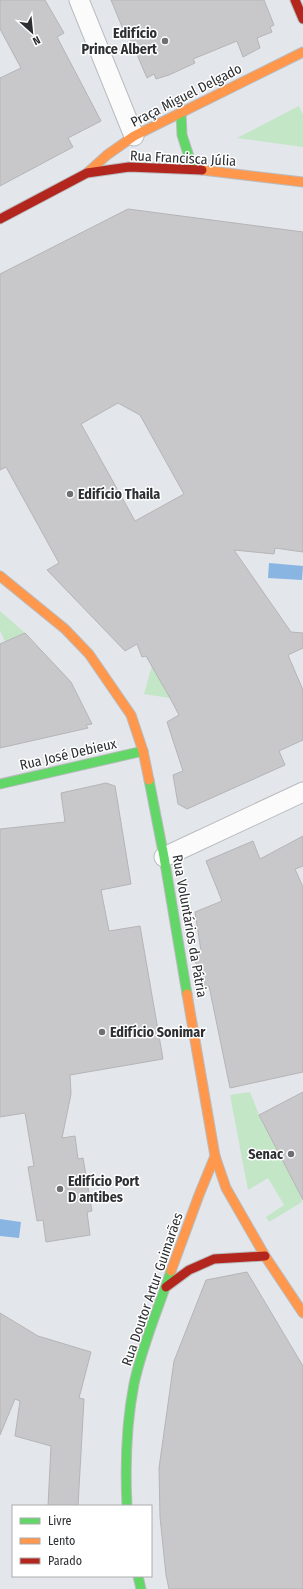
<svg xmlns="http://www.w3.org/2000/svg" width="303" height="1589" viewBox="0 0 303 1589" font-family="'Fira Sans Condensed',sans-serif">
<rect width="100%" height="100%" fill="#e3e6ea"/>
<g fill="#c3e6c6">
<path d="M299,106l4,9v32l-66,-9z"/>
<path d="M0,611l25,22 -20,9 -5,-12z"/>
<path d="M152,666l18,32 -26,-4z"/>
<path d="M250,1092l9,23 41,80 2,7 -33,20 -3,-5 18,-12 -16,-27 -20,12 -18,-95z"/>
</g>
<g fill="#89b5e3">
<path d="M269,563l34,3 -1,14 -34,-2z"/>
<path d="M0,1219l21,3 -2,16 -19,-2z"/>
</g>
<g fill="#c8c7c9" stroke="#b5b5b7" fill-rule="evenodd">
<path d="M0,0h45l19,33 -7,4 44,84 -33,17 5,9 -73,39v-108l21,-10 -21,-39z"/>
<path d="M111,0h153l10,25 -4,2 2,5 -15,6 3,10 -17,9 -6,-16 -44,18 2,4 -26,12 -13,4 -2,-5 -7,4 -20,-47 -4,-2z"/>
<path d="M128,209l175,23v320l-28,-4 -1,6 -40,-4 57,82 12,1v15l-15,7 15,35v50l-24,11 6,14 -98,44 -9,-5 -5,-29 10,-4 -16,-49 12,-7 -9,-17 -24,-42 -4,1 -5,-13 -12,7 -78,-81 12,-7 -53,-96 -6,3v-196zM118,403l22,12 44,79 -49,27 -54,-97z"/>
<path d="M25,633l46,49 21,42 -6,1 2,3 -88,20v-104z"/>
<path d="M106,783l9,3 16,98 -30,6 8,41 31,-5 23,133 -93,16 1,19 -9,44 13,-2 3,23 5,-1 9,53 -5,1 3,23 -44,7 -3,-22 -6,1 -9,-54 6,-1 -9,-53 -25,4v-288l65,-7 -4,-29z"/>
<path d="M303,836v30l-8,3 8,18v185l-73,16 -21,-102 -5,2 -11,-34 8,-3 -6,-39 27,-11 -16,-40 47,-20 7,18z"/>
<path d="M303,1092v108l-44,-85z"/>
<path d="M247,1272l56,94v223h-134l-3,-14 -6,-58 -1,-49 15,-107 32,-81z"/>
<path d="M0,1313l38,23 53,16 -12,46 5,1 -6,107h-30l3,-60 -36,-10 5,-35 -5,-2 -15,36z"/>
</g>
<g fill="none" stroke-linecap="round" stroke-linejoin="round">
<defs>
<g id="street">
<path d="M79,0l55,136"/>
<path d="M164,857l139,-65"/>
</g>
<g id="fast">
<path d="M181,113l1,22 11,34"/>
<path d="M149,780l15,77 23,137"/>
<path d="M0,784l143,-33"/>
<path d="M127,1506c-2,-41 -1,-81 7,-122 8,-38 24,-75 37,-113"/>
<path d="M138,1576l3,13"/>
</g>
<g id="slow">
<path d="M202,170l101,12"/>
<path d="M87,173l20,-18 27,-19 169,-84"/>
<path d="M0,576l65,53 24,25 42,61 12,36 6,29"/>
<path d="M187,994l28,162 11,32 39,68 38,57"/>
<path d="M171,1271l28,-76 16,-39"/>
</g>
<g id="jam">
<path d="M295,0l8,19"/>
<path d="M0,219l87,-46 42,-6 73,3"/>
<path d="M166,1287l23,-17 25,-11 51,-3"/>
</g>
</defs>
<use href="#street" stroke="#b9bcbf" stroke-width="21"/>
<use href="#fast" stroke="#b9bcbf" stroke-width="11"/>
<use href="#slow" stroke="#b9bcbf" stroke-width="11"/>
<use href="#jam" stroke="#b9bcbf" stroke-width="11"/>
<use href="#street" stroke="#fbfbfc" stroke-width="19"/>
<use href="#fast" stroke="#63d668" stroke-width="9"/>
<use href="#slow" stroke="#ff974d" stroke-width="9"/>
<use href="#jam" stroke="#b3261e" stroke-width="9"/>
</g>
<g fill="#6d6f72" stroke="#fff" stroke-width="1.5">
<circle cx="165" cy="41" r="4"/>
<circle cx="70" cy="494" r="4"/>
<circle cx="102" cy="1032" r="4"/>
<circle cx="291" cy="1154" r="4"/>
<circle cx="60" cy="1189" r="4"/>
</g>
<g text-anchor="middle" stroke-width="3" stroke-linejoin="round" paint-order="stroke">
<g font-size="14" font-weight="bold" fill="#2d2f32" stroke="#fff" text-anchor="start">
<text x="157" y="38" text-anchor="end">Edifício<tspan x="157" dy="16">Prince Albert</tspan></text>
<text x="78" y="499">Edifício Thaila</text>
<text x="110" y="1037">Edifício Sonimar</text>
<text x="283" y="1159" text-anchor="end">Senac</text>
<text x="68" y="1186">Edifício Port<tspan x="68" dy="16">D antibes</tspan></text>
</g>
<g font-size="14" fill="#2d2f32" stroke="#fff">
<text transform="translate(186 95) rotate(-27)" y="5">Praça Miguel Delgado</text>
<text transform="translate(183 158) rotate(3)" y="5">Rua Francisca Júlia</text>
<text transform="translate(68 754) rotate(-13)" y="5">Rua José Debieux</text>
<text transform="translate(190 926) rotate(80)" y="5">Rua Voluntários da Pátria</text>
<text transform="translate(152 1289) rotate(-71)" y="5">Rua Doutor Artur Guimarães</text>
</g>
</g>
<rect x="12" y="1505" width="140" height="72" fill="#ffffff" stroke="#abacad"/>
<rect x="20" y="1518" width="20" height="6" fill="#63d668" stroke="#abacad"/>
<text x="48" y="1525" font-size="12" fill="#2d2f32">Livre</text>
<rect x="20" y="1538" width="20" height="6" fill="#ff974d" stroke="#abacad"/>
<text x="48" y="1545" font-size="12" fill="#2d2f32">Lento</text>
<rect x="20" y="1558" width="20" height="6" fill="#b3261e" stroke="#abacad"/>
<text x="48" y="1565" font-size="12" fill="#2d2f32">Parado</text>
<g transform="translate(32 32) rotate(153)" stroke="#ffffff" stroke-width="3" paint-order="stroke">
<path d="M0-3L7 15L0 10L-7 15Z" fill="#2d2f32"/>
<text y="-6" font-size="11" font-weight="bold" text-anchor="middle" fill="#2d2f32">N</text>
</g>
</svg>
